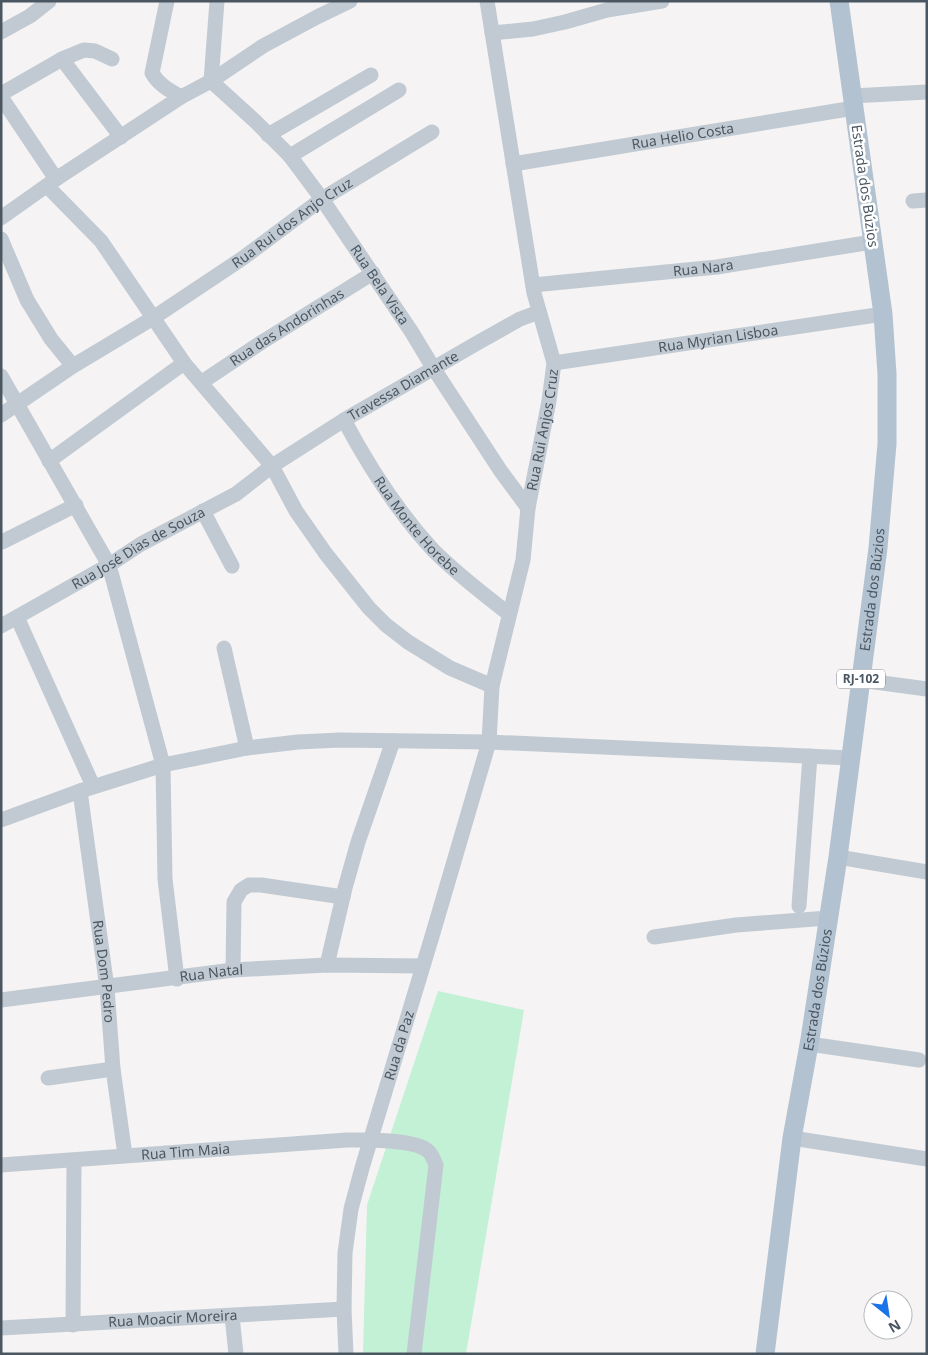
<svg xmlns="http://www.w3.org/2000/svg" width="928" height="1355" viewBox="0 0 928 1355" font-family="'Noto Sans',sans-serif">
<rect width="100%" height="100%" fill="#f5f3f3"/>
<path fill="#c3f1d5" d="M438,991l86,19 -58,344h-103l4,-149z"/>
<g fill="none" stroke-linecap="round" stroke-linejoin="round">
<g stroke="#c1cad2" stroke-width="15">
<path d="M167,1l-15,72c7,12 17,17 29,24"/>
<path d="M1,32l29,-16 19,-15"/>
<path d="M492,33l41,-4 32,-7 42,-12 55,-9"/>
<path d="M62,59l59,78"/>
<path id="s1" d="M211,81l44,40 35,35 32,43 89,132 23,38 66,101 28,38"/>
<path d="M211,81l6,-80"/>
<path d="M1,94l61,-35 22,-9 11,1 17,8"/>
<path d="M852,96l75,-4"/>
<path d="M1,97l55,82"/>
<path d="M268,135l103,-60"/>
<path d="M290,156l109,-66"/>
<path id="s2" d="M513,164l341,-56"/>
<path d="M47,186l54,55 83,122 88,103 24,45 30,43 43,54 17,17 22,17 42,26 42,18"/>
<path d="M913,201l14,-1"/>
<path d="M1,218l55,-39 125,-82 30,-16 52,-35 54,-29 33,-16"/>
<path d="M1,239l26,61 24,39 22,27"/>
<path id="s3" d="M533,285l184,-18 155,-25"/>
<path id="s4" d="M554,363l329,-49"/>
<path d="M1,376l108,189 54,200 2,114 12,100"/>
<path id="s5" d="M202,382l60,-40 111,-69"/>
<path id="s6" d="M1,415l72,-49 80,-48 90,-60 79,-59 110,-67"/>
<path id="s7" d="M344,420c25,47 53,91 89,130 23,23 50,44 76,64"/>
<path d="M49,461l135,-98"/>
<path d="M203,511l29,55"/>
<path d="M2,542l74,-37"/>
<path d="M17,617l76,169"/>
<path id="s8" d="M1,626l108,-61 32,-21 95,-50 36,-28 72,-46 135,-78 41,-23 19,-7"/>
<path d="M224,648l23,100"/>
<path d="M860,680l67,9"/>
<path id="s9" d="M80,791l27,197 6,81 12,86"/>
<path d="M1,820l79,-29 83,-26 84,-17 51,-6 42,-2 149,2 361,16"/>
<path d="M838,857l89,15"/>
<path d="M799,906l11,-150"/>
<path d="M654,937l82,-12 92,-7"/>
<path d="M327,965l18,-77 13,-46 35,-101"/>
<path d="M233,970l1,-68 7,-12 8,-5h12l82,12"/>
<path id="s10" d="M1,1000l232,-30 94,-5 96,1"/>
<path d="M809,1044l110,16"/>
<path d="M48,1078l65,-9"/>
<path d="M792,1138l135,21"/>
<path id="s11" d="M1,1165l346,-25c19,0 68,-1 81,11 4,3 6,10 8,14l-22,189"/>
<path d="M232,1316l4,38"/>
<path d="M73,1325l1,-164"/>
<path id="s12" d="M1,1328l343,-19"/>
<path id="s13" d="M346,1354l-2,-45 1,-56 6,-44 11,-41 71,-235 56,-191 3,-56 31,-126 5,-52 21,-107 5,-38 -20,-70 -47,-292"/>
</g>
<path stroke="#b3c2d1" stroke-width="19" id="s14" d="M765,1354l27,-216 18,-99 28,-182 40,-309 9,-104v-70l-4,-60 -44,-313"/>
</g>
<g text-anchor="middle" stroke-width="5" stroke-linejoin="round" paint-order="stroke">
<rect fill="#fff" stroke="#808990" stroke-width="1" x="837" y="669.5" width="48" height="19" rx="4"/>
<g font-size="12" font-weight="bold" fill="#4a5661">
<text x="861" y="683">RJ-102</text>
</g>
<g font-size="14" fill="#4a5661" stroke="#fff">
<text dy="5" stroke="none"><textPath href="#s2" startOffset="172">Rua Helio Costa</textPath></text>
<text transform="translate(865 186) rotate(82)" y="5">Estrada dos Búzios</text>
<text dy="5" stroke="none"><textPath href="#s6" startOffset="349">Rua Rui dos Anjo Cruz</textPath></text>
<text dy="5" stroke="none"><textPath href="#s3" startOffset="171">Rua Nara</textPath></text>
<text dy="5" stroke="none"><textPath href="#s1" startOffset="266">Rua Bela Vista</textPath></text>
<text dy="5" stroke="none"><textPath href="#s5" startOffset="101">Rua das Andorinhas</textPath></text>
<text dy="5" stroke="none"><textPath href="#s4" startOffset="166">Rua Myrian Lisboa</textPath></text>
<text dy="5" stroke="none"><textPath href="#s8" startOffset="469">Travessa Diamante</textPath></text>
<text dy="5" stroke="none"><textPath href="#s13" startOffset="950">Rua Rui Anjos Cruz</textPath></text>
<text dy="5" stroke="none"><textPath href="#s7" startOffset="129">Rua Monte Horebe</textPath></text>
<text dy="5" stroke="none"><textPath href="#s8" startOffset="158">Rua José Dias de Souza</textPath></text>
<text dy="5" stroke="none"><textPath href="#s14" startOffset="772">Estrada dos Búzios</textPath></text>
<text dy="5" stroke="none"><textPath href="#s9" startOffset="182">Rua Dom Pedro</textPath></text>
<text dy="5" stroke="none"><textPath href="#s10" startOffset="212">Rua Natal</textPath></text>
<text dy="5" stroke="none"><textPath href="#s14" startOffset="368">Estrada dos Búzios</textPath></text>
<text dy="5" stroke="none"><textPath href="#s13" startOffset="316">Rua da Paz</textPath></text>
<text dy="5" stroke="none"><textPath href="#s11" startOffset="185">Rua Tim Maia</textPath></text>
<text dy="5" stroke="none"><textPath href="#s12" startOffset="172">Rua Moacir Moreira</textPath></text>
</g>
</g>
<rect width="928" height="1355" fill="none" stroke="#4a5661" stroke-width="5"/>
<g transform="translate(888 1315) rotate(150)"><circle r="24" fill="#ffffff" stroke="#b7bbc0"/>
<path d="M0-4L9 19L0 12L-9 19Z" fill="#1a73e8"/>
<text y="-8" font-size="14" font-weight="bold" text-anchor="middle" fill="#4a5661">N</text>
</g>
</svg>
